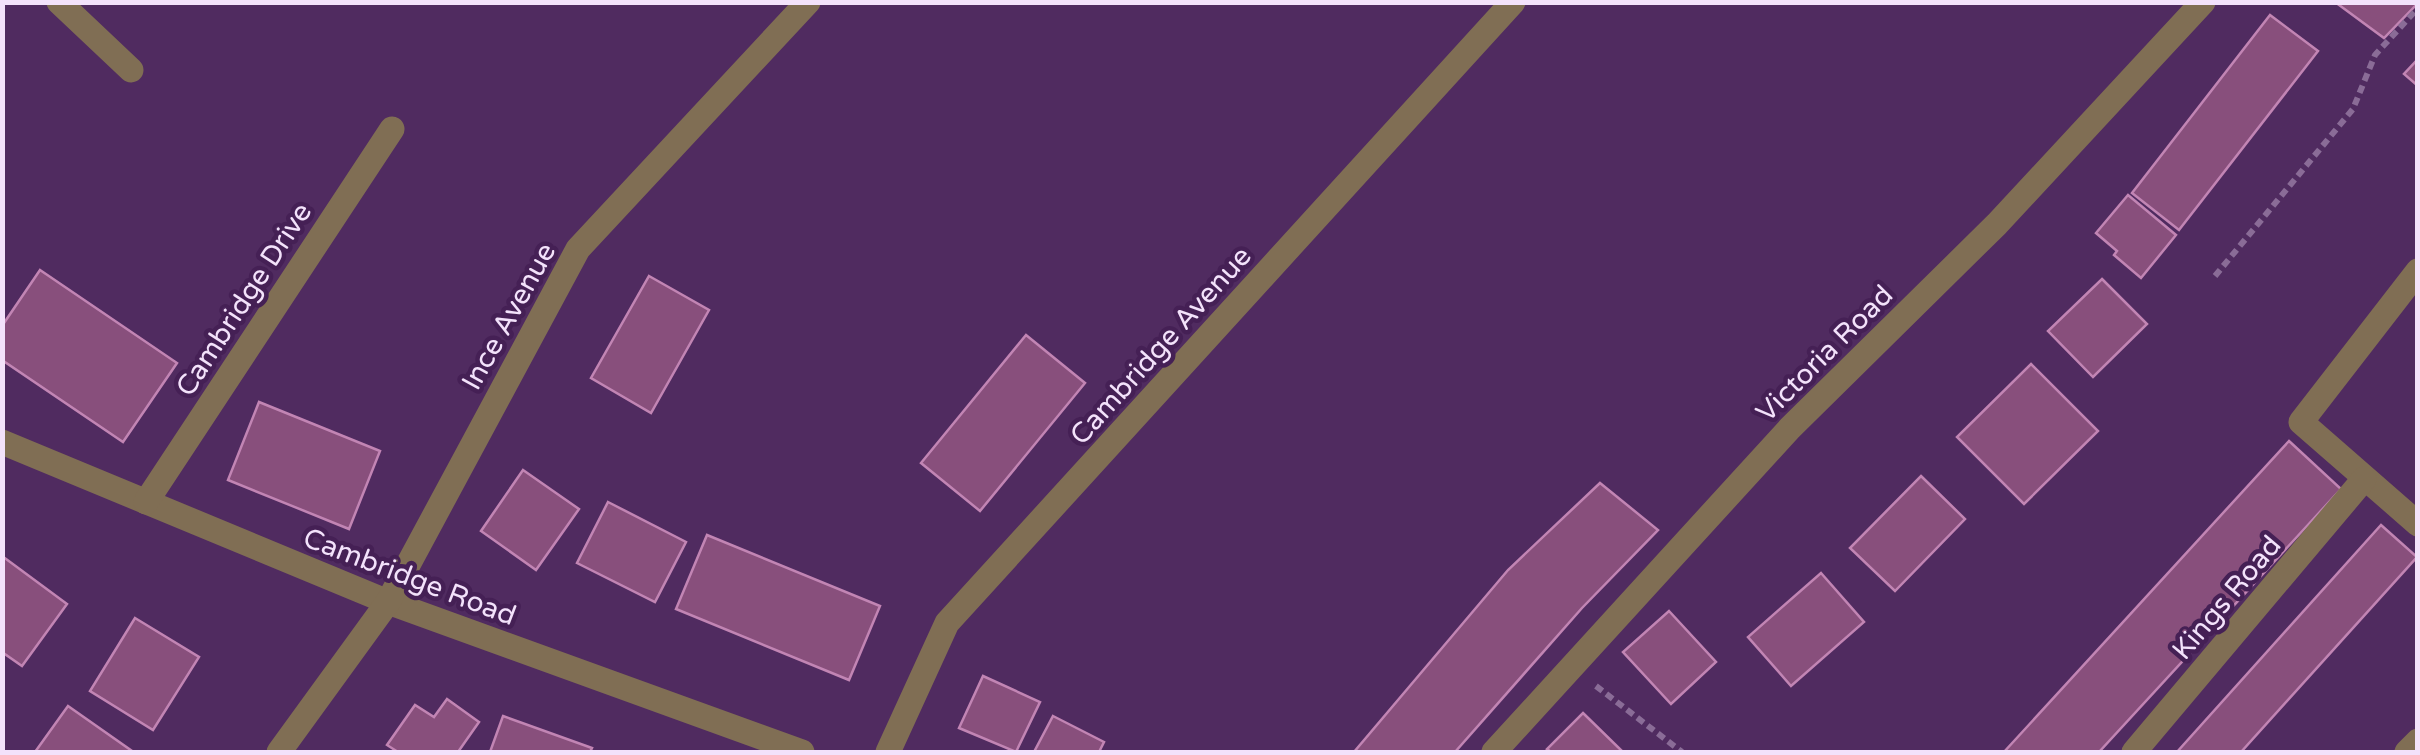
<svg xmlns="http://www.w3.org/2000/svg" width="2420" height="755" viewBox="0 0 2420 755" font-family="'Varela Round',sans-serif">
<rect width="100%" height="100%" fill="#502b60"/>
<g fill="#884f7c" stroke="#c285b4" stroke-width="2.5">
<path d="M2335,2h83v1l-34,35z"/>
<path d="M2270,15l48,36 -139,179 -47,-37z"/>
<path d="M2418,59v27l-14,-12z"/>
<path d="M2128,195l48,40 -35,43 -27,-23 3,-4 -21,-18z"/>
<path d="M40,270l137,93 -54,79 -121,-82v-34z"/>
<path d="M649,276l60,34 -58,103 -60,-35z"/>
<path d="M2102,279l45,45 -54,53 -45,-46z"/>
<path d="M1026,335l59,48 -105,128 -59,-48z"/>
<path d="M2031,364l67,67 -74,73 -67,-67z"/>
<path d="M259,402l121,49 -31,78 -121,-49z"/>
<path d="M2289,441l52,48 -242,263h-95z"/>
<path d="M523,470l56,39 -43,61 -55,-39z"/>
<path d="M1921,476l44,43 -70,72 -45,-43z"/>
<path d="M1600,483l58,47 -76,78 -127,144h-101l154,-182z"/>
<path d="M608,502l78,40 -31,60 -78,-39z"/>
<path d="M2381,525l36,32 -176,195h-64z"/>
<path d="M707,535l173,71 -31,74 -173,-71z"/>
<path d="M2,556l65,48 -45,62 -20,-14z"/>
<path d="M1821,573l43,49 -73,64 -43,-49z"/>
<path d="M1669,611l47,51 -45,42 -48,-52z"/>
<path d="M135,618l64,39 -46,73 -63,-39z"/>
<path d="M983,676l57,26 -24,50 -57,-24z"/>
<path d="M447,699l32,23 -21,30h-60l-11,-7 28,-40 19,12z"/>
<path d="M68,706l64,45 -1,1h-96z"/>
<path d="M1583,713l40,39h-72l-4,-3z"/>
<path d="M503,716l89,32 -2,4h-100z"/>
<path d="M1053,716l51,26 -5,10h-65z"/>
</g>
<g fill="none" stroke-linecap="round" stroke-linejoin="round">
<g stroke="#8a6c97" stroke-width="6" stroke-dasharray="8 5" stroke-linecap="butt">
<path d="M2215,276l138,-167 22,-54 43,-47"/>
<path d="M1596,686l86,66"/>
</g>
<g stroke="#806e54" stroke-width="25">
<path d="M59,2l72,68"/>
<path d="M2418,271l-117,151 117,102"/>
<path d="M2,442l386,160 414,150"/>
<path d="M146,502l246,-373"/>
<path d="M279,752l109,-150 190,-353 230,-247"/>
<path d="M888,752l59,-129 566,-621"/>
<path d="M1494,752l296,-324 207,-204 206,-222"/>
<path d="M2134,752l230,-273"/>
<path d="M2407,752l11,-11"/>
</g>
</g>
<g text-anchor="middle" stroke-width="9" stroke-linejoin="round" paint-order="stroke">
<g font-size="28" fill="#f3e2fb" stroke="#452055">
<text transform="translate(243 299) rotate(-57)" y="10">Cambridge Drive</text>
<text transform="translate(508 316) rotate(-61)" y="10">Ince Avenue</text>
<text transform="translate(1160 345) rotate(-48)" y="10">Cambridge Avenue</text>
<text transform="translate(1824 353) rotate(-45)" y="10">Victoria Road</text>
<text transform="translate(410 576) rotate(21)" y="10">Cambridge Road</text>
<text transform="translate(2226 597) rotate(-50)" y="10">Kings Road</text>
</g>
</g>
<rect width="2420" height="755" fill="none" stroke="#f3e2fb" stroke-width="10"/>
</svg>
